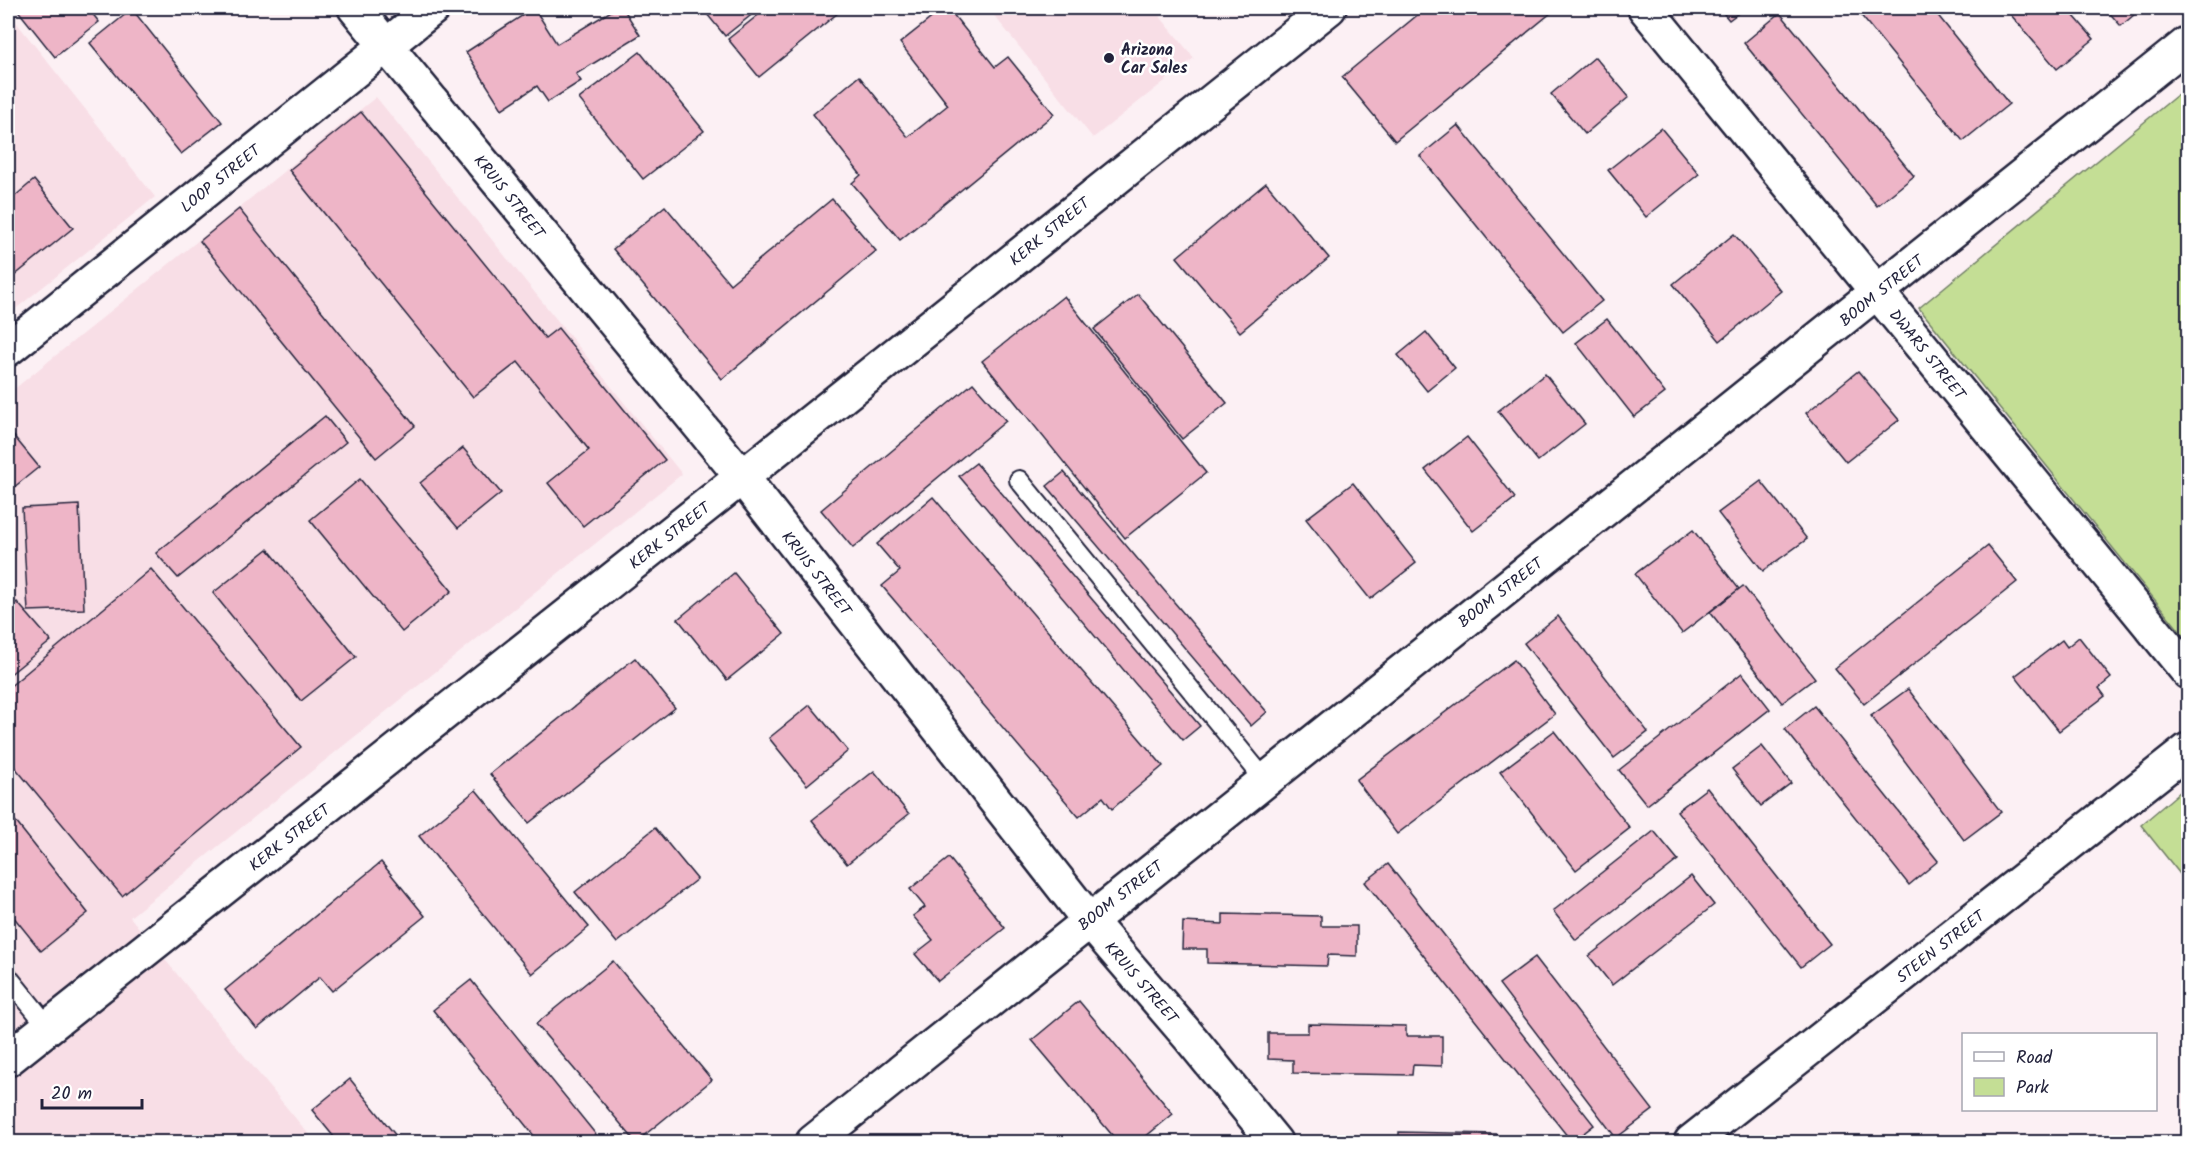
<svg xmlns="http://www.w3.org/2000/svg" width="2196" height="1150" viewBox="0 0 2196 1150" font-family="Kalam,sans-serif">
<rect width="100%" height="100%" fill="#fcf0f4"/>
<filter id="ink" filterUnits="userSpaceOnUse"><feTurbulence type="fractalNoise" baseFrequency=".0167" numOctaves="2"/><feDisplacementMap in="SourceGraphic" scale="12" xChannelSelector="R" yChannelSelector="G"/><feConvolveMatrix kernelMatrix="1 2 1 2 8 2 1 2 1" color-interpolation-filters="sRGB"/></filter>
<g filter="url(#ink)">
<g fill="#f8dee6">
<path d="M988,8h165l41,50 -101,80z"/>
<path d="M8,12l147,185 -147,118z"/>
<path d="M376,97l306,377 -552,443 185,225h-307v-748z"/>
</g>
<g fill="#c4de95" stroke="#738068" stroke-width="1.5">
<path d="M2188,86v555l-269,-333z"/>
<path d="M2188,785v99l-47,-59z"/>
</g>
<g fill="#eeb5c7" stroke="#22223b" stroke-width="1.5">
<path d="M16,8h72l11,14 -44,35z"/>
<path d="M534,8l23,36 59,-36h7l17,27 -64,39 5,7 -33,21 -11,-16 -35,23 -36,-57z"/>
<path d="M702,8h58l-35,28z"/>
<path d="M767,8h77l-85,69 -31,-38z"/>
<path d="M944,8h4l47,59 13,-10 46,57 -154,126 -48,-57 9,-8 -48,-61 46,-38 49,61 40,-32 -48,-62z"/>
<path d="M1426,8h131l-162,133 -53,-64z"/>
<path d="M1719,8h26l-16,12z"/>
<path d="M1855,8h77l77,96 -46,37z"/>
<path d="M2005,8h62l27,31 -37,30z"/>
<path d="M2105,8h37l-21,18z"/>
<path d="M132,9l90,113 -41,32 -91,-111z"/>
<path d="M1780,13l134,163 -37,30 -133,-163z"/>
<path d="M640,52l64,79 -61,48 -64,-80z"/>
<path d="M1595,57l34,40 -44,37 -34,-40z"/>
<path d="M361,112l184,226 13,-10 107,132 -82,66 -35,-43 41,-33 -71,-88 -45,35 -184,-227z"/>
<path d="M1458,125l144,176 -39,31 -143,-176z"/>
<path d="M1661,128l38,46 -53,43 -38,-47z"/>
<path d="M34,180l39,48 -65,53v-79z"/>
<path d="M1266,183l63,75 -89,74 -63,-75z"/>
<path d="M832,199l44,52 -154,128 -109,-130 52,-43 65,78z"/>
<path d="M239,209l176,217 -39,32 -176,-217z"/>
<path d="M1734,234l47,57 -61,50 -47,-57z"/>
<path d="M1138,294l89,109 -45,36 -88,-110z"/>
<path d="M1064,296l142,177 -81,65 -143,-177z"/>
<path d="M1607,319l58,74 -31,24 -58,-74z"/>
<path d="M1426,332l29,36 -28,23 -29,-36z"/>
<path d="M1858,371l41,49 -53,42 -40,-49z"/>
<path d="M1545,374l40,50 -47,37 -40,-50z"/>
<path d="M973,383l33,38 -153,127 -32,-38z"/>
<path d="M325,416l21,26 -168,136 -22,-25z"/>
<path d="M8,429l31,38 -31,25z"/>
<path d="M1467,437l48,61 -42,33 -48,-61z"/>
<path d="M463,448l38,45 -43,35 -38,-45z"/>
<path d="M976,463l224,263 -17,14 -224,-264z"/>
<path d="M1064,472l203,240 -16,14 -204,-240z"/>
<path d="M360,479l92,112 -50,41 -92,-112z"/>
<path d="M1761,481l46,58 -44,32 -45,-58z"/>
<path d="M1353,483l63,80 -46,36 -64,-80z"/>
<path d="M933,497l230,269 -51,43 -9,-12 -24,20 -197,-231 18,-15 -23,-27z"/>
<path d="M79,505l5,104 -56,2 -6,-103z"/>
<path d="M1693,530l46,59 -57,44 -47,-59z"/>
<path d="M1988,546l29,36 -153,122 -29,-36z"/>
<path d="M268,549l88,108 -55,44 -88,-108z"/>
<path d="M151,569l150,178 -179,149 -114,-137v-71z"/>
<path d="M734,573l50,61 -57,46 -49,-61z"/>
<path d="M1743,586l72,92 -33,25 -72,-91z"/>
<path d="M17,602l34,39 -43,35v-66z"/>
<path d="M1558,616l90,116 -34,26 -90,-115z"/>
<path d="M2079,637l32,41 -12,10 6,8 -46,35 -44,-55 47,-36 5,7z"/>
<path d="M635,658l40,50 -146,115 -39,-49z"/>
<path d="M1514,660l41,54 -158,120 -41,-54z"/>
<path d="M1742,673l28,36 -123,96 -28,-35z"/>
<path d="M1908,689l93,123 -37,28 -93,-124z"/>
<path d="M810,705l38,46 -41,34 -38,-47z"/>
<path d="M1814,706l124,155 -29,24 -124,-156z"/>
<path d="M1554,731l76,97 -54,42 -76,-98z"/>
<path d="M1762,746l29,37 -30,23 -29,-37z"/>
<path d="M874,771l35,43 -62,50 -35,-44z"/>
<path d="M1707,788l123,156 -29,23 -124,-156z"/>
<path d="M476,790l113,137 -57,47 -113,-138z"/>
<path d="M8,812l80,101 -47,38 -33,-41z"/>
<path d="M655,828l42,51 -80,64 -42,-51z"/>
<path d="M1654,831l24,29 -102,80 -23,-29z"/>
<path d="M949,858l56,70 -67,53 -23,-27 18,-14 -20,-24 12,-9 -15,-18z"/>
<path d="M381,862l44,54 -93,75 -12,-14 -63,52 -32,-39z"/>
<path d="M1388,864l206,261 -22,17 -207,-260z"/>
<path d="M1691,876l23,29 -102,80 -23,-29z"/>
<path d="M1223,914l98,2v10h36v30l-29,-1 -1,11 -120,-3v-14h-25l1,-27 40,2z"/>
<path d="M1535,957l118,153 -37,28 -117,-154z"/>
<path d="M613,961l99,119 -76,62 -100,-118z"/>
<path d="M471,980l131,162h-63l-106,-132z"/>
<path d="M1079,1001l94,113 -34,28h-21l-86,-102z"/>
<path d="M1308,1024l98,2v10h36v30l-29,-1 -1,10 -119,-2v-13l-25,-1v-26h40z"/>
<path d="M350,1079l51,63h-63l-26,-32z"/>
<path d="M1399,1132l98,2v8h-138h40z"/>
</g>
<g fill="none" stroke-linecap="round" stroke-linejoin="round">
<defs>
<g id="service">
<path d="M1019,480l246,300"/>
<path d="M8,977l41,51"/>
</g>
<g id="minor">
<path d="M355,8l387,469 346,442 103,120 84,103"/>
<path d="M1645,8l543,664"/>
<path d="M8,349l425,-341"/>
<path d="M8,1059l734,-582 587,-469"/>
<path d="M813,1142c456,-369 918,-731 1375,-1099"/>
<path d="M1691,1142l497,-392"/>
</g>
</defs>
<use href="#service" stroke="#22223b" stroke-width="22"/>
<use href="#minor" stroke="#22223b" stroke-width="38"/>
<use href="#service" stroke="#fff" stroke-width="18"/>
<use href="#minor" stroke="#fff" stroke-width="33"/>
</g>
</g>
<circle fill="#22223b" stroke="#fff" stroke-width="2" cx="1109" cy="58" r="6"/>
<g text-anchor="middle" stroke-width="5" stroke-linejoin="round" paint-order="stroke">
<g font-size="16" font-weight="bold" fill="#22223b" stroke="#fff" text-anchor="start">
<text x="1121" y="55">Arizona<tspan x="1121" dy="18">Car Sales</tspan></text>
</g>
<g font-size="16" fill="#22223b" stroke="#fff">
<text transform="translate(220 178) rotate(-39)" y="6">LOOP STREET</text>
<text transform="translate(510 196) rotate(51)" y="6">KRUIS STREET</text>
<text transform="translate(1049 231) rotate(-39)" y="6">KERK STREET</text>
<text transform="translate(1881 290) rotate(-39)" y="6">BOOM STREET</text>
<text transform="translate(1928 354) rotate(51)" y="6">DWARS STREET</text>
<text transform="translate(669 535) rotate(-38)" y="6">KERK STREET</text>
<text transform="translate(817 573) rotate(52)" y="6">KRUIS STREET</text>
<text transform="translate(1500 592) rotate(-38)" y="6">BOOM STREET</text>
<text transform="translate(289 837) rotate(-38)" y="6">KERK STREET</text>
<text transform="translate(1120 895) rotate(-38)" y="6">BOOM STREET</text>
<text transform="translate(1940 946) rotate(-38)" y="6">STEEN STREET</text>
<text transform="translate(1142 982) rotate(49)" y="6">KRUIS STREET</text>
</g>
</g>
<rect width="2196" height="1150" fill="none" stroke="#fff" stroke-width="30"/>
<rect x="15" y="15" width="2166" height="1120" fill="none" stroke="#22223b" stroke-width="2" filter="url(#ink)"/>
<rect x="1962" y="1033" width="195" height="78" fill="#ffffff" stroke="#a7a7b1" stroke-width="1.5"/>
<rect x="1974" y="1052" width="30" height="9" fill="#ffffff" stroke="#a7a7b1" stroke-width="1.5"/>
<text x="2016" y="1063" font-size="18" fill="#22223b">Road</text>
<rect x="1974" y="1078" width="30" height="18" fill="#c4de95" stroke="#a7a7b1" stroke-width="1.5"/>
<text x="2016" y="1093" font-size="18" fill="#22223b">Park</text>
<path d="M42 1099v9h100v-9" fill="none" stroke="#22223b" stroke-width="3"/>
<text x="51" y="1099" font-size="18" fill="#22223b" stroke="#ffffff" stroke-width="4.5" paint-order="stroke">20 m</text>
</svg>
